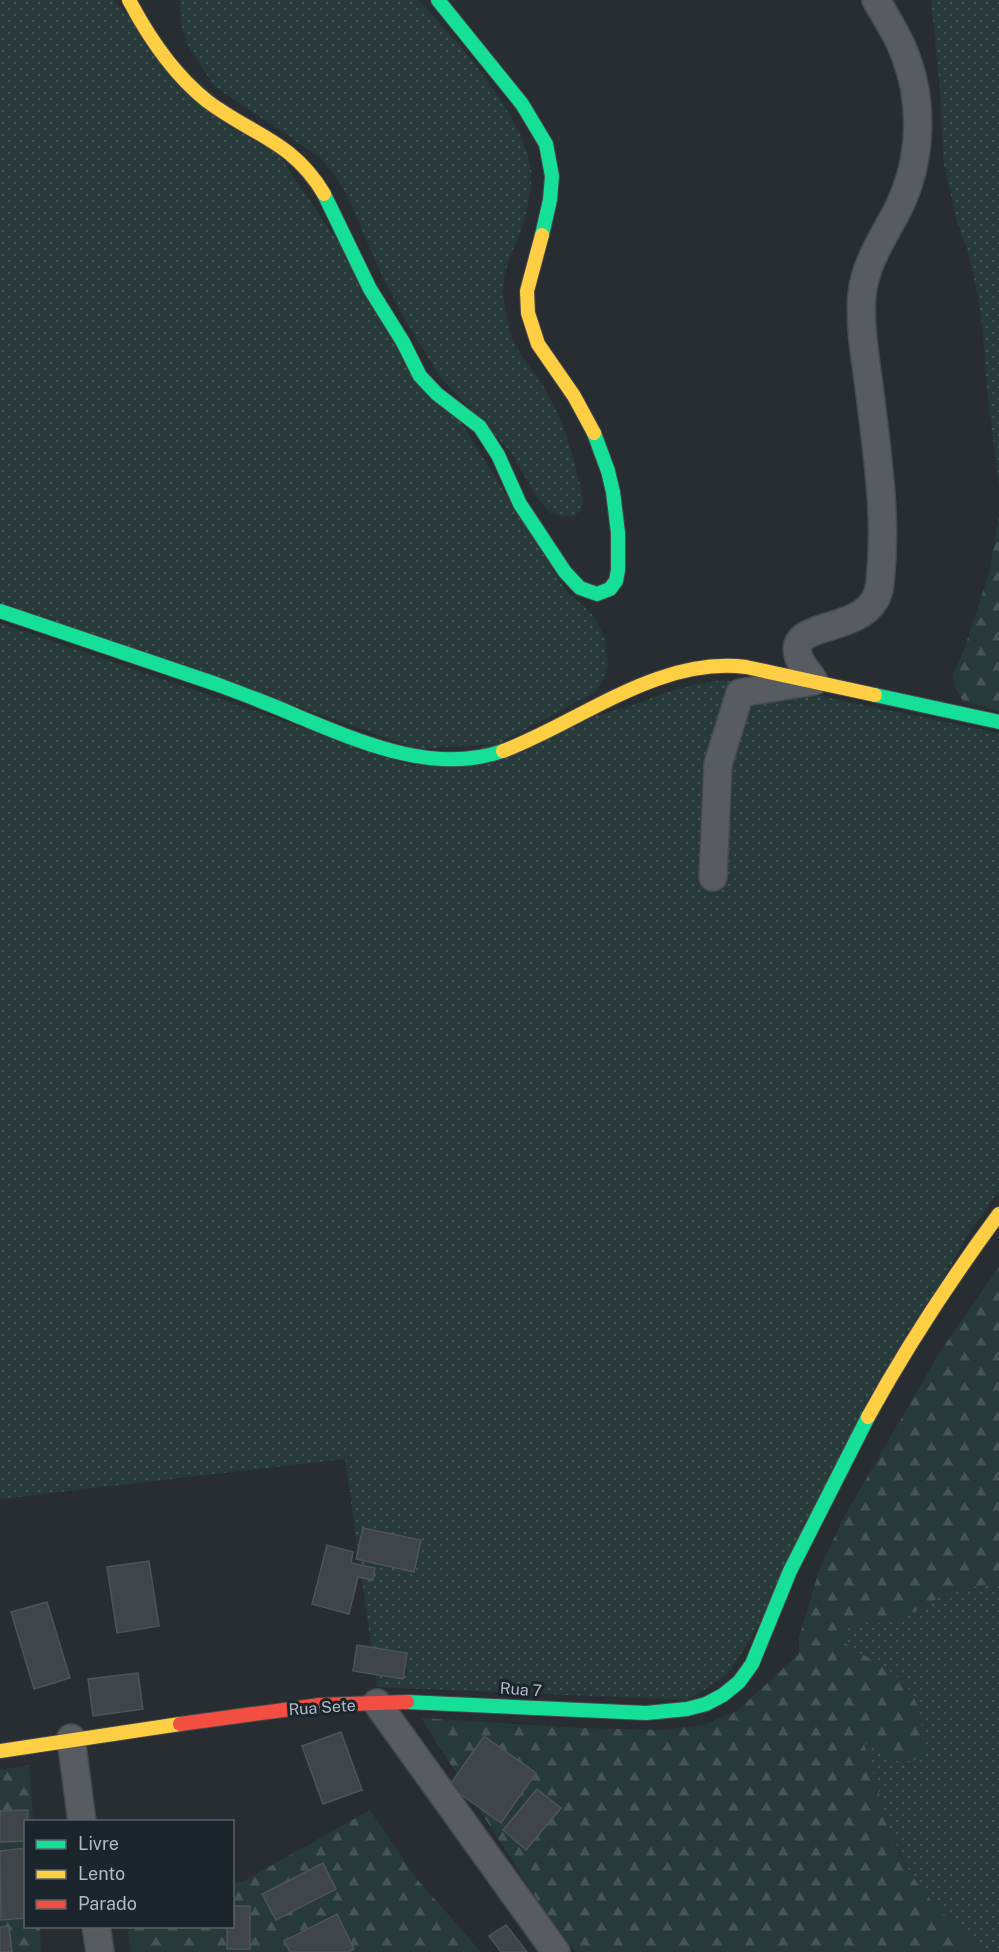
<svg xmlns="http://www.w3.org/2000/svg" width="999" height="1952" viewBox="0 0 999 1952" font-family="'Public Sans',sans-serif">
<defs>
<pattern id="grass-dots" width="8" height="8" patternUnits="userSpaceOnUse" patternTransform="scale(1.5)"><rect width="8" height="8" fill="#283939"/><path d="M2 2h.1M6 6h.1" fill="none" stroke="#455454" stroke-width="1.8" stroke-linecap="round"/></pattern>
<pattern id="forest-firs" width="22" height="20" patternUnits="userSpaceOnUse" patternTransform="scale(1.5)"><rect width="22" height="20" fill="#283939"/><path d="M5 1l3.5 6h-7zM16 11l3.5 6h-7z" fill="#455454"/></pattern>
</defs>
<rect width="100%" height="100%" fill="#282d32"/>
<g fill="url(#grass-dots)">
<path d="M0,0h113l168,158 184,271 101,162 25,22 7,11 7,15 3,27 -5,14 -8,12 -97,52 -80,5 -418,-146z"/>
<path d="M180,0h238c38,39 105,115 113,169 2,15 -3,34 -6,49 -5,21 -18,40 -21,61 -2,15 1,31 4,45 6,29 27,46 40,71 18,31 27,68 35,103l-2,11 -7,7 -12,1 -10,-3 -6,-6 -10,-12 -25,-44 -71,-75 -34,-56 -23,-43 -33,-76 -14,-26 -17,-19 -105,-71 -26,-41 -7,-19z"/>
<path d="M931,0h68v484l-11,-85 -7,-86 -13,-62 -11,-28 -14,-64 -3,-70z"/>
<path d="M0,623l414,143 213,-59 49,-18 37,-8h35l251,52v458l-31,43 -218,406 -23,35 -39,25 -311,-13 -32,-228 -345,40z"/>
<path d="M999,1267v685h-17l-46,-45 -21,-25 -24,-48 -26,-88 -10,-27 -56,-81 20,-67 24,-52 97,-167z"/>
</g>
<g fill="url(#forest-firs)">
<path d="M999,516v195l-36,-10 -8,-13 -2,-14 11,-24 25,-77z"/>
<path d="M999,1267v316l-46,7 -59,32 -30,1 -19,7 -1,12c11,9 23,14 35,22 38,23 43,43 44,85l-8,11c-28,6 -32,-7 -52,-19 12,30 17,62 28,92 18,52 54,82 91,119h-407l-32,-43 -122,-191 159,10 82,2 42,-5 33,-14 62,-57v-16l20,-67 24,-52 97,-167z"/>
<path d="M29,1765l4,56 -7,1v104l14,1 1,25h-41v-182z"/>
<path d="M370,1810l47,69 64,73h-350l-4,-25 105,-1 1,-43 9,-1z"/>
</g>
<g fill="#404549" stroke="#4f545a" stroke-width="1.5">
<path d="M363,1528l58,12 -7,32 -58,-13z"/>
<path d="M327,1545l26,7 -2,11 24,5 -2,12 -15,-3 -9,37 -37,-10z"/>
<path d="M149,1561l10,65 -42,7 -10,-66z"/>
<path d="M47,1602l23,76 -36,11 -23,-77z"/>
<path d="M357,1645l50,8 -4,26 -50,-8z"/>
<path d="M138,1673l5,36 -50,7 -5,-37z"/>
<path d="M341,1732l21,58 -39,14 -21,-58z"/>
<path d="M484,1736l52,37 -35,50 -52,-37z"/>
<path d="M537,1789l24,19 -35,42 -23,-20z"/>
<path d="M28,1810l-2,31 -26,1v-31z"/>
<path d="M26,1848v70l-25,2 -1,-69z"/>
<path d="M323,1863l13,26 -60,31 -14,-26z"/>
<path d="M232,1906h18v43h-23v-23h5z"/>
<path d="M337,1914l17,35 -5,3h-59l-6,-11z"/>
<path d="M506,1925l21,27h-26l-12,-16z"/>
<path d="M9,1926l3,26h-12v-25z"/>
</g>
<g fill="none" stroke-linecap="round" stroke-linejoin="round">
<defs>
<g id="street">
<path d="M713,877l5,-113 22,-71 74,-12c-4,-7 -12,-15 -15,-23 -15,-42 74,-19 81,-74 7,-66 -2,-124 -10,-190 -4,-33 -11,-67 -8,-100 3,-31 23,-59 37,-87 23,-48 25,-105 5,-155 -7,-18 -18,-35 -28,-52"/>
<path d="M377,1703l179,249"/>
<path d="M71,1738l11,84"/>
<path d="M96,1926l4,26"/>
</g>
<g id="fast">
<path d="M438,0l84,104 24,40 6,32 -2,24 -8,35"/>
<path d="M324,194l46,95 33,53 17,34 17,18 43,33 18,28 22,49 45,68 15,16 17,6 13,-5 6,-8 2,-11v-37l-5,-41 -5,-21 -14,-38"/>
<path d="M0,611c72,24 144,48 216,73 27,10 54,20 81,32 64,26 136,59 206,35"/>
<path d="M875,695l124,27"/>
<path d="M407,1702l239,11 41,-4 19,-5 17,-9 16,-13 13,-18 38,-93 78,-154"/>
</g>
<g id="slow">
<path d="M129,0c20,38 44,74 78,101 45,34 86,40 117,93"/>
<path d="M542,235l-15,56 1,22 10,31 36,52 20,37"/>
<path d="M503,751c77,-29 156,-95 243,-84l129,28"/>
<path d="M868,1417c39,-71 83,-138 131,-203"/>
<path d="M0,1751l180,-27"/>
</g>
<path id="jam" d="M180,1724l140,-19 87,-3"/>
</defs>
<use href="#street" stroke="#46494d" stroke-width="30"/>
<use href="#fast" stroke="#46494d" stroke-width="16"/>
<use href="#slow" stroke="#46494d" stroke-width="16"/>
<use href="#jam" stroke="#46494d" stroke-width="16"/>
<use href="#street" stroke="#585c61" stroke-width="27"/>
<use href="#fast" stroke="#16e098" stroke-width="14"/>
<use href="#slow" stroke="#ffcf43" stroke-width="14"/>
<use href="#jam" stroke="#f24e42" stroke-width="14"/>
</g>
<g text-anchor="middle" stroke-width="6" stroke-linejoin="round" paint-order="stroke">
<g font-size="16" fill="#b2bac4" stroke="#1c242c">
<text transform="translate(521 1689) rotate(4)" y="6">Rua 7</text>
<text transform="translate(322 1707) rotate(-4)" y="6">Rua Sete</text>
</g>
</g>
<rect x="24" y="1820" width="210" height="108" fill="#1c242c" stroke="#586069" stroke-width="1.5"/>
<rect x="36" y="1840" width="30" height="9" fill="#16e098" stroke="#586069" stroke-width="1.5"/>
<text x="78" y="1850" font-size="18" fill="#b2bac4">Livre</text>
<rect x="36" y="1870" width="30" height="9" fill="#ffcf43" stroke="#586069" stroke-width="1.5"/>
<text x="78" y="1880" font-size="18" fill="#b2bac4">Lento</text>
<rect x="36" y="1900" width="30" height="9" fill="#f24e42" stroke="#586069" stroke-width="1.5"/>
<text x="78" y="1910" font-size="18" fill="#b2bac4">Parado</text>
</svg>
